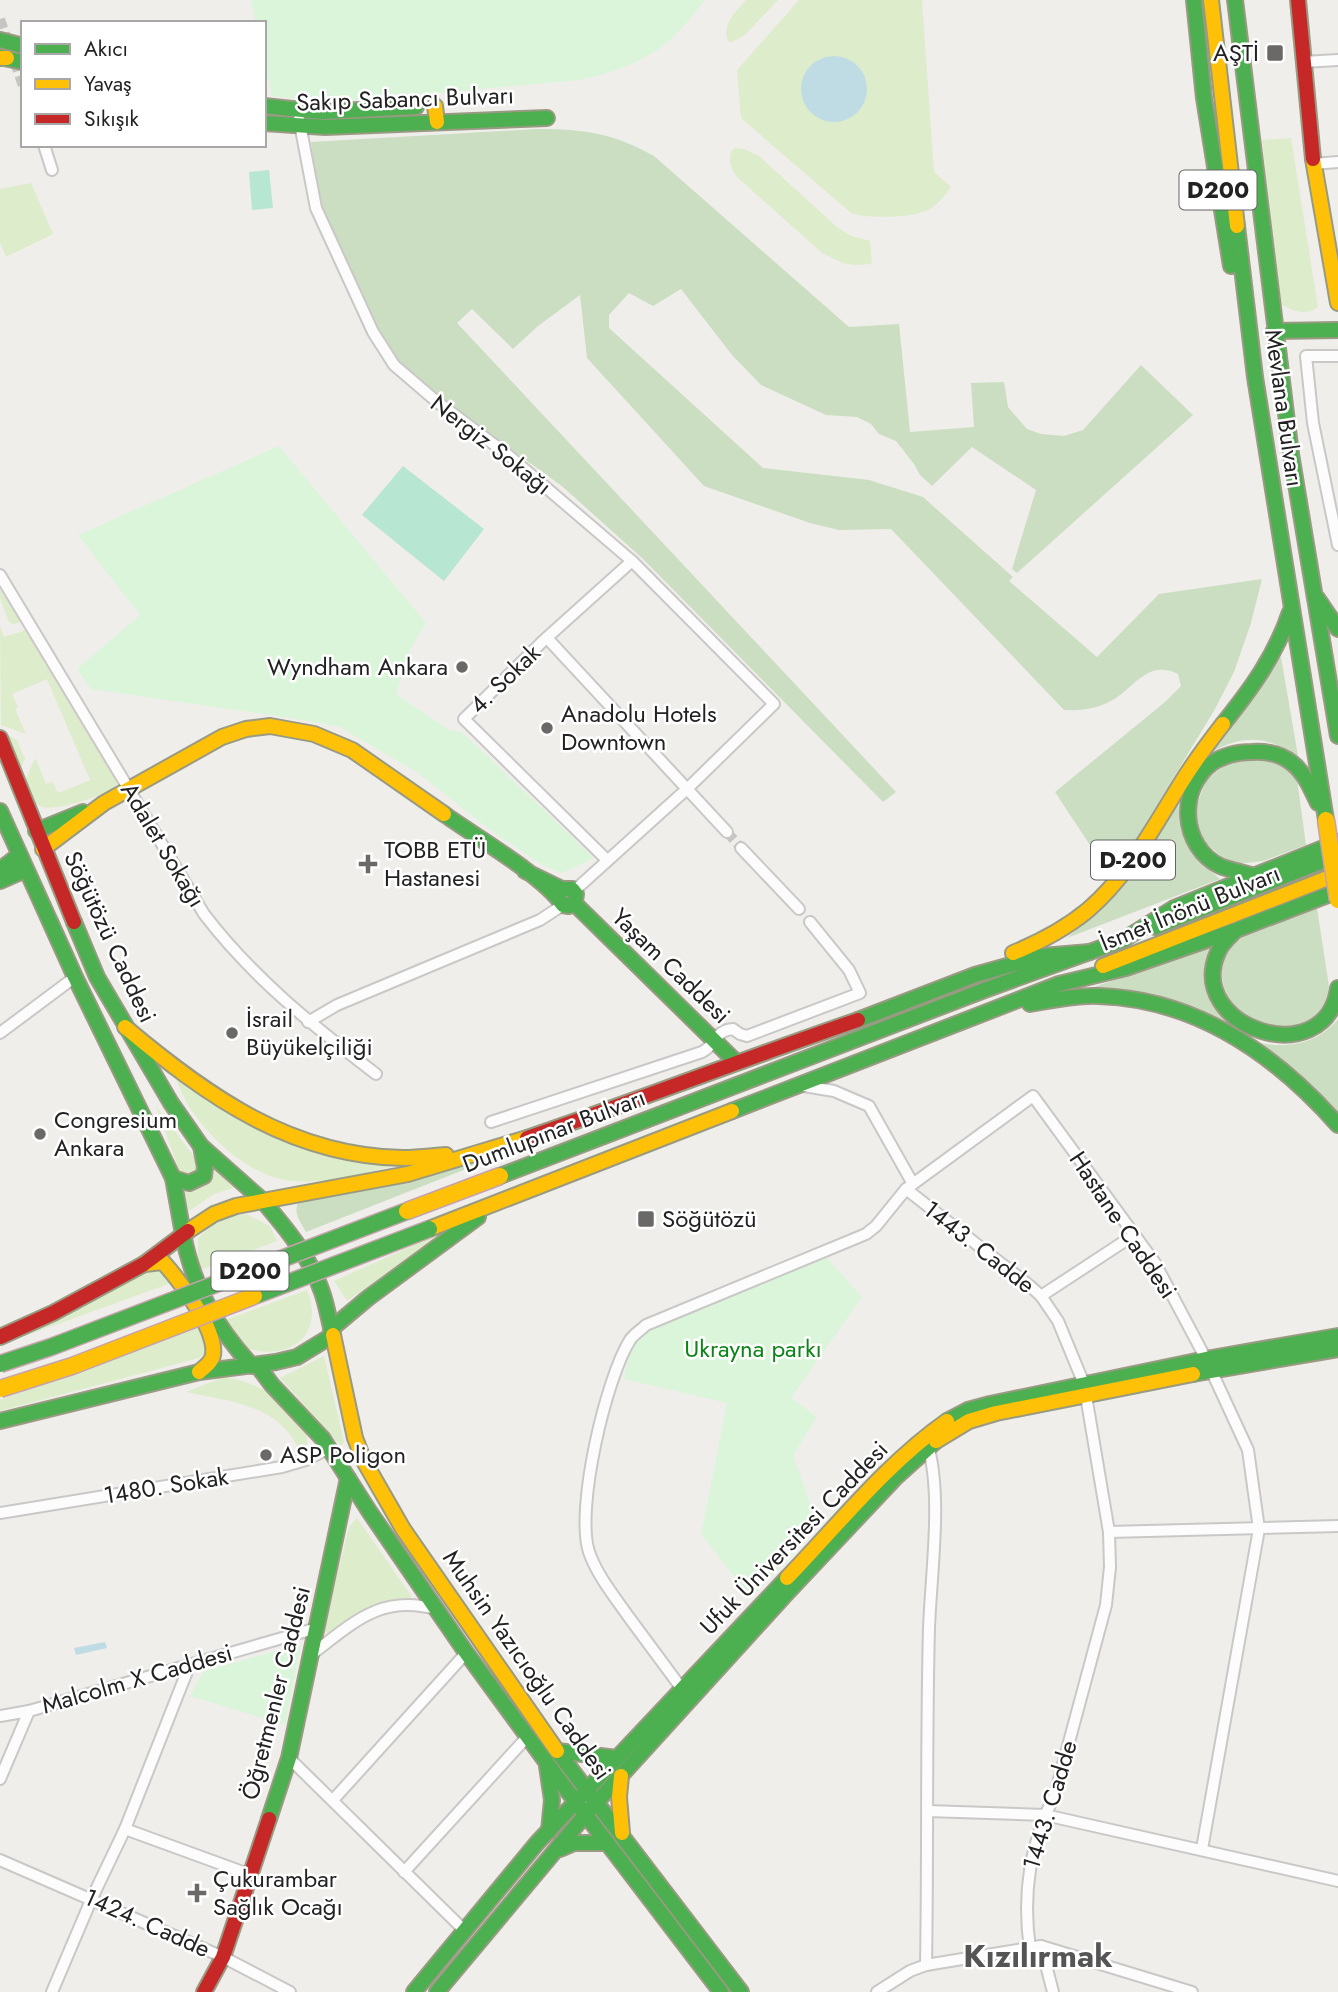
<svg xmlns="http://www.w3.org/2000/svg" width="1338" height="1992" viewBox="0 0 1338 1992" font-family="Jost,sans-serif">
<rect width="100%" height="100%" fill="#f0eeeb"/>
<g fill="#ddeccb">
<path d="M746,0h32l-33,35 -13,7 -4,-1c-7,-16 8,-30 18,-41z"/>
<path d="M799,0h123l12,172 17,15c-7,9 -13,18 -23,23 -17,8 -60,9 -77,3l-110,-95 -4,-48z"/>
<path d="M1291,138l27,169c-12,10 -25,4 -38,-3l-18,-164z"/>
<path d="M734,148l10,1 15,7 79,72 14,8 18,5 2,23 -18,1 -11,-2 -21,-10 -85,-76c-6,-9 -11,-20 -3,-29z"/>
<path d="M31,183l22,51 -47,23 -6,-14v-54z"/>
<path d="M0,589l21,33 -8,2 -4,-2 -9,-24z"/>
<path d="M0,626l4,11 22,-7 92,142c1,6 1,11 -4,15 -10,9 -62,26 -74,19 -9,-4 -12,-14 -16,-22l10,-24 2,-1 10,25 7,-2 5,11 32,-13 -43,-101 -35,15 6,13 -3,2 11,25 -25,-9z"/>
<path d="M4,733l13,7 8,19 -6,11z"/>
<path d="M173,1073l60,40 179,48c-38,9 -88,26 -127,19 -36,-6 -73,-40 -93,-69 -8,-11 -13,-26 -19,-38z"/>
<path d="M156,1106l42,56v12l-12,3 -6,-4z"/>
<path d="M214,1167l19,21 -19,6 -25,17 -7,-21 29,-16z"/>
<path d="M246,1214l24,12 7,15 -79,30v-33l23,-21z"/>
<path d="M463,1223l-116,78 -13,-20z"/>
<path d="M157,1266l17,16 -174,63z"/>
<path d="M307,1290c16,37 -8,67 -48,61 -8,-1 -19,-5 -25,-11 -4,-5 -6,-15 -9,-20z"/>
<path d="M201,1326l4,27 -6,5 -199,53v-11z"/>
<path d="M324,1356l20,86 -3,4 -61,-68z"/>
<path d="M224,1377c40,6 57,24 83,53v18l-8,2c-20,-46 -69,-48 -113,-58z"/>
<path d="M357,1518l55,79 -35,10 -51,27 -2,-7 25,-100z"/>
</g>
<g fill="#cbdec1">
<path d="M537,129c47,0 76,4 117,27l195,171 50,-3 11,108 64,-5 -3,-44 33,-1 4,25 19,22 14,5 23,2 19,-6 58,-65 52,50 -176,158 -5,-4 24,-79 -64,-43 -40,39 -12,-11 -6,-11 -18,-23 -17,-7 -8,-10 -14,-7 -31,-2 -65,-30 -29,-30 -51,-66 -28,17 -24,-13 -20,22v13l154,140 106,12 54,17 90,80 -4,4 88,76 62,-63 103,-15 -11,44 -17,49 -19,37 -80,132 -24,36 -56,-85 110,-90 16,-16 -3,-12c-33,-16 -45,18 -71,29 -13,6 -29,8 -43,7l-173,-181 -52,1 -29,-7 -106,-37 -117,-128 -7,-63 -42,31 -25,23 -41,-40 -15,14 439,469 -13,10 -240,-243 -80,-72 -128,-93 -30,-26 -13,-13 -43,-82 -29,-64 -9,-67z"/>
<path d="M1281,657l17,99c-32,-20 -54,-22 -88,-3z"/>
<path d="M1255,757l27,9 15,13 9,66 -43,16 -26,3 -14,-6 -21,-18 -5,-14 -2,-16 11,-30 27,-21z"/>
<path d="M1178,800c5,46 7,48 42,79l-153,59 36,-31z"/>
<path d="M1317,908l12,78c-8,65 -108,45 -107,-14 1,-14 8,-28 20,-36 5,-3 14,-5 20,-7 18,-7 37,-14 55,-21z"/>
<path d="M1210,947l24,82 -140,-42z"/>
<path d="M1338,1019v96l-83,-73c30,7 62,3 83,-23z"/>
<path d="M499,1156l-193,76c-5,-9 -13,-19 -8,-29z"/>
</g>
<g fill="#daf5da">
<path d="M251,0h454c-11,14 -23,29 -36,41 -25,21 -59,33 -90,39l-217,20 -50,1 -40,-5 -8,-35v-38h-8z"/>
<path d="M279,446l147,177 -15,25 -15,46 53,36 13,2 132,126 -32,15 -18,-7 -55,-37 -71,-56 -78,-46 -43,-8 -206,-30 -14,-20 63,-54 -62,-80z"/>
<path d="M825,1256l37,41 -71,101 26,19 -24,38 25,71 -67,72 -50,-64 26,-131 -103,-24c5,-26 5,-35 27,-51z"/>
<path d="M301,1644l-16,81 -95,-29 14,-25z"/>
</g>
<g fill="#b7e6d2">
<path d="M269,170l4,38 -21,2 -3,-38z"/>
<path d="M403,466l81,63 -40,52 -82,-66z"/>
</g>
<g fill="#bfdbe3">
<circle cx="834" cy="89" r="33"/>
<path d="M105,1642l2,6 -31,7 -2,-7z"/>
</g>
<g fill="none" stroke-linecap="round" stroke-linejoin="round">
<g stroke="#c7c5c3" stroke-width="10" stroke-dasharray="10 5" stroke-linecap="butt">
<path d="M0,19l23,67"/>
<path d="M727,832l14,16"/>
</g>
<defs>
<g id="street">
<path d="M1303,62l35,-2"/>
<path d="M299,119l17,89 57,124 21,33 42,36 72,54 124,106 142,143 -86,84 -114,103"/>
<path d="M44,145l8,25"/>
<path d="M1313,164l25,-2"/>
<path d="M1338,356h-32l7,67 25,122"/>
<path d="M0,575l204,339c49,64 108,111 172,160"/>
<path d="M547,638l180,194"/>
<path d="M741,848l58,61"/>
<path d="M607,860l-143,-141 78,-77 90,-81"/>
<path d="M308,1022l29,-17 203,-85 23,-15"/>
<path d="M0,1033l75,-56"/>
<path d="M804,1086l30,5 35,15 44,78"/>
<path d="M491,1122l211,-70c14,-7 13,-22 31,-23l7,5 7,2 113,-43 -11,-23 -39,-48"/>
<path d="M906,1189l124,97 11,10 17,25 26,63 25,148 1,35 -4,38 -51,189c-25,50 -33,99 -25,155"/>
<path d="M1041,1296l93,-61"/>
<path d="M0,1513l282,-46 24,-7 23,-12"/>
<path d="M1109,1532l229,-6"/>
<path d="M312,1654c41,-31 69,-60 123,-45"/>
<path d="M682,1689c-18,-24 -36,-49 -54,-73 -14,-20 -31,-41 -39,-64 -14,-43 17,-174 41,-212 4,-6 11,-10 16,-15l220,-91 10,-8 30,-37 127,-93 122,167 51,96"/>
<path d="M0,1716l29,-5"/>
<path d="M289,1758l174,171"/>
<path d="M0,1779l29,-68 288,-83"/>
<path d="M333,1800l134,-148"/>
<path d="M928,1811l117,4 293,66"/>
<path d="M125,1829l126,46"/>
<path d="M1202,1849l57,-320 -11,-79 -37,-80"/>
<path d="M0,1860l223,97 67,35"/>
<path d="M404,1872l124,-136"/>
<path d="M1041,1946l12,46"/>
<path d="M926,1965c2,-112 0,-225 3,-337 2,-56 14,-134 -2,-186"/>
<path d="M52,1992l40,-94 33,-69 65,-165"/>
<path d="M877,1992l33,-21 16,-6 115,-19 151,46"/>
</g>
<g id="fast">
<path d="M1194,0l10,98 27,168"/>
<path d="M1235,0l56,454 47,282"/>
<path d="M0,40l23,6"/>
<path d="M0,57l23,5"/>
<path d="M264,106l57,6 95,-5"/>
<path d="M264,123l61,4 222,-9"/>
<path d="M1237,226l18,151 71,443"/>
<path d="M1274,331l64,-1"/>
<path d="M1317,598l21,31"/>
<path d="M1223,724c28,-35 53,-69 67,-112"/>
<path d="M0,811l75,166 98,201 10,56"/>
<path d="M444,814c32,23 98,61 119,91l6,1 6,-5 1,-7 -4,-5h-10l-37,-18"/>
<path d="M36,831l47,-19"/>
<path d="M0,870l19,-15"/>
<path d="M1251,875c-10,-3 -21,-5 -31,-9 -39,-19 -43,-77 -8,-103 12,-8 26,-11 40,-11 15,-1 29,2 40,11 13,10 19,26 26,40"/>
<path d="M0,881l25,-11"/>
<path d="M574,903l162,159"/>
<path d="M74,922l23,55 74,126 30,43 61,54"/>
<path d="M1155,927l183,-72"/>
<path d="M1235,931c-6,6 -14,13 -17,21 -34,76 108,122 120,36"/>
<path d="M1030,1004c23,-4 46,-9 69,-8 97,3 177,59 239,129"/>
<path d="M858,1020l117,-45 67,-19 48,-4"/>
<path d="M732,1111l327,-127 67,-16 110,-38 102,-39"/>
<path d="M500,1176l487,-187 136,-49 51,-32 164,-66"/>
<path d="M173,1178l16,5 15,-7 1,-9 -4,-21"/>
<path d="M183,1234c10,53 33,93 69,132"/>
<path d="M331,1329l37,-31 110,-81"/>
<path d="M257,1365l15,20 51,54 46,72 96,140 101,138 155,203"/>
<path d="M1193,1374l145,-25"/>
<path d="M0,1421l199,-49 77,-10 21,-5 36,-22c-4,-14 -6,-29 -11,-43 -12,-35 -36,-64 -60,-92"/>
<path d="M947,1421l21,-11 22,-6 216,-45 132,-23"/>
<path d="M557,1751l184,241"/>
<path d="M557,1751l60,7"/>
<path d="M547,1766l5,34 -3,31"/>
<path d="M269,1819l20,-61 59,-280"/>
<path d="M560,1849l14,-6h32"/>
<path d="M414,1992l123,-149 250,-265"/>
<path d="M437,1992l148,-177 201,-221 110,-117 40,-36"/>
</g>
<g id="slow">
<path d="M1211,0l26,226"/>
<path d="M0,58h7"/>
<path d="M435,106l2,16"/>
<path d="M1313,159l25,144"/>
<path d="M43,849l61,-46 118,-66 24,-8 24,-3 44,8 38,16 92,64"/>
<path d="M1013,953c27,-11 52,-24 75,-43 41,-35 66,-84 95,-130 12,-19 26,-38 40,-56"/>
<path d="M1103,966l235,-92"/>
<path d="M125,1027c82,69 166,129 278,131 15,0 29,-2 43,-3"/>
<path d="M429,1229l303,-118"/>
<path d="M188,1231l26,-17 22,-8 172,-32 119,-36"/>
<path d="M144,1264l19,-2c16,18 54,67 50,93 -1,7 -8,12 -14,17"/>
<path d="M333,1335l22,103 9,23 39,68 154,222"/>
<path d="M936,1441l33,-20 27,-8 197,-39"/>
<path d="M787,1578c51,-53 100,-115 160,-157"/>
<path d="M621,1776l-2,21 3,36"/>
</g>
<g id="jam">
<path d="M1298,0l15,159"/>
<path d="M0,738l74,184"/>
<path d="M527,1138c111,-38 220,-80 331,-118"/>
<path d="M0,1337l53,-24 91,-49 44,-33"/>
<path d="M204,1992l19,-35 46,-138"/>
</g>
</defs>
<use href="#street" stroke="#c9c8c7" stroke-width="14"/>
<use href="#fast" stroke="#999a82" stroke-width="18"/>
<use href="#slow" stroke="#999a82" stroke-width="18"/>
<use href="#jam" stroke="#999a82" stroke-width="18"/>
<use href="#street" stroke="#fdfcfc" stroke-width="10"/>
<use href="#fast" stroke="#4caf50" stroke-width="14"/>
<use href="#slow" stroke="#ffc107" stroke-width="14"/>
<use href="#jam" stroke="#c62828" stroke-width="14"/>
<defs>
<g id="fast-bridge">
<path d="M254,1296l175,-67"/>
<path d="M0,1364l51,-17 356,-136"/>
</g>
<g id="slow-bridge">
<path d="M1326,820l12,80"/>
<path d="M407,1211l93,-35"/>
<path d="M0,1389l72,-23 182,-70"/>
</g>
</defs>
<use href="#fast-bridge" stroke="#c5a2ac" stroke-width="19" stroke-linecap="butt"/>
<use href="#slow-bridge" stroke="#c5a2ac" stroke-width="19" stroke-linecap="butt"/>
<use href="#fast-bridge" stroke="#4caf50" stroke-width="16"/>
<use href="#slow-bridge" stroke="#ffc107" stroke-width="16"/>
</g>
<g fill="#6a6968" stroke="#fff" stroke-width="2.5">
<rect x="1266" y="44" width="18" height="18" rx="3.5"/>
<circle cx="462" cy="667" r="7"/>
<circle cx="547" cy="728" r="7"/>
<path d="M364.5 853.5h7v7h7v7h-7v7h-7v-7h-7v-7h7z"/>
<circle cx="232" cy="1033" r="7"/>
<circle cx="40" cy="1134" r="7"/>
<rect x="637" y="1210" width="18" height="18" rx="3.5"/>
<circle cx="266" cy="1455" r="7"/>
<path d="M193.5 1882.5h7v7h7v7h-7v7h-7v-7h-7v-7h7z"/>
</g>
<g text-anchor="middle" stroke-width="5" stroke-linejoin="round" paint-order="stroke">
<g fill="#fff" stroke="#646464" stroke-width="2">
<rect x="1179.5" y="170.5" width="77" height="39" rx="5"/>
<rect x="1091" y="840.5" width="84" height="39" rx="5"/>
<rect x="211.5" y="1251.5" width="77" height="39" rx="5"/>
</g>
<g font-size="23" font-weight="bold" fill="#222">
<text x="1218" y="198">D200</text>
<text x="1133" y="868">D-200</text>
<text x="250" y="1279">D200</text>
</g>
<g font-size="24" fill="#222" stroke="#fff" text-anchor="start">
<text x="1259" y="61" text-anchor="end">AŞTİ</text>
<text x="448" y="675" text-anchor="end">Wyndham Ankara</text>
<text x="561" y="722">Anadolu Hotels<tspan x="561" dy="28">Downtown</tspan></text>
<text x="384" y="858">TOBB ETÜ<tspan x="384" dy="28">Hastanesi</tspan></text>
<text x="246" y="1027">İsrail<tspan x="246" dy="28">Büyükelçiliği</tspan></text>
<text x="54" y="1128">Congresium<tspan x="54" dy="28">Ankara</tspan></text>
<text x="662" y="1227">Söğütözü</text>
<text x="280" y="1463">ASP Poligon</text>
<text x="213" y="1887">Çukurambar<tspan x="213" dy="28">Sağlık Ocağı</tspan></text>
</g>
<g font-size="24" fill="#222" stroke="#fff">
<text transform="translate(405 99) rotate(-2)" y="8">Sakıp Sabancı Bulvarı</text>
<text transform="translate(1284 408) rotate(82)" y="8">Mevlana Bulvarı</text>
<text transform="translate(491 445) rotate(38)" y="8">Nergiz Sokağı</text>
<text transform="translate(505 679) rotate(-44)" y="8">4. Sokak</text>
<text transform="translate(163 845) rotate(59)" y="8">Adalet Sokağı</text>
<text transform="translate(1190 908) rotate(-22)" y="8">İsmet İnönü Bulvarı</text>
<text transform="translate(110 937) rotate(65)" y="8">Söğütözü Caddesi</text>
<text transform="translate(671 966) rotate(44)" y="8">Yaşam Caddesi</text>
<text transform="translate(554 1131) rotate(-21)" y="8">Dumlupınar Bulvarı</text>
<text transform="translate(1123 1225) rotate(56)" y="8">Hastane Caddesi</text>
<text transform="translate(979 1247) rotate(38)" y="8">1443. Cadde</text>
<text transform="translate(166 1486) rotate(-9)" y="8">1480. Sokak</text>
<text transform="translate(794 1538) rotate(-46)" y="8">Ufuk Üniversitesi Caddesi</text>
<text transform="translate(527 1665) rotate(55)" y="8">Muhsin Yazıcıoğlu Caddesi</text>
<text transform="translate(137 1679) rotate(-16)" y="8">Malcolm X Caddesi</text>
<text transform="translate(276 1693) rotate(-76)" y="8">Öğretmenler Caddesi</text>
<text transform="translate(1050 1805) rotate(-73)" y="8">1443. Cadde</text>
<text transform="translate(147 1923) rotate(24)" y="8">1424. Cadde</text>
</g>
<g font-size="24" fill="#0c8416" stroke="#fff">
<text x="753" y="1357">Ukrayna parkı</text>
</g>
<g font-size="32" font-weight="bold" fill="#555" stroke="#fff">
<text x="1038" y="1967">Kızılırmak</text>
</g>
</g>
<rect x="21" y="21" width="245" height="126" fill="#ffffff" stroke="#a7a7a7" stroke-width="2"/>
<rect x="35" y="44" width="35" height="10" fill="#4caf50" stroke="#a7a7a7" stroke-width="2"/>
<text x="84" y="56" font-size="21" fill="#222222">Akıcı</text>
<rect x="35" y="79" width="35" height="10" fill="#ffc107" stroke="#a7a7a7" stroke-width="2"/>
<text x="84" y="91" font-size="21" fill="#222222">Yavaş</text>
<rect x="35" y="114" width="35" height="10" fill="#c62828" stroke="#a7a7a7" stroke-width="2"/>
<text x="84" y="126" font-size="21" fill="#222222">Sıkışık</text>
</svg>
